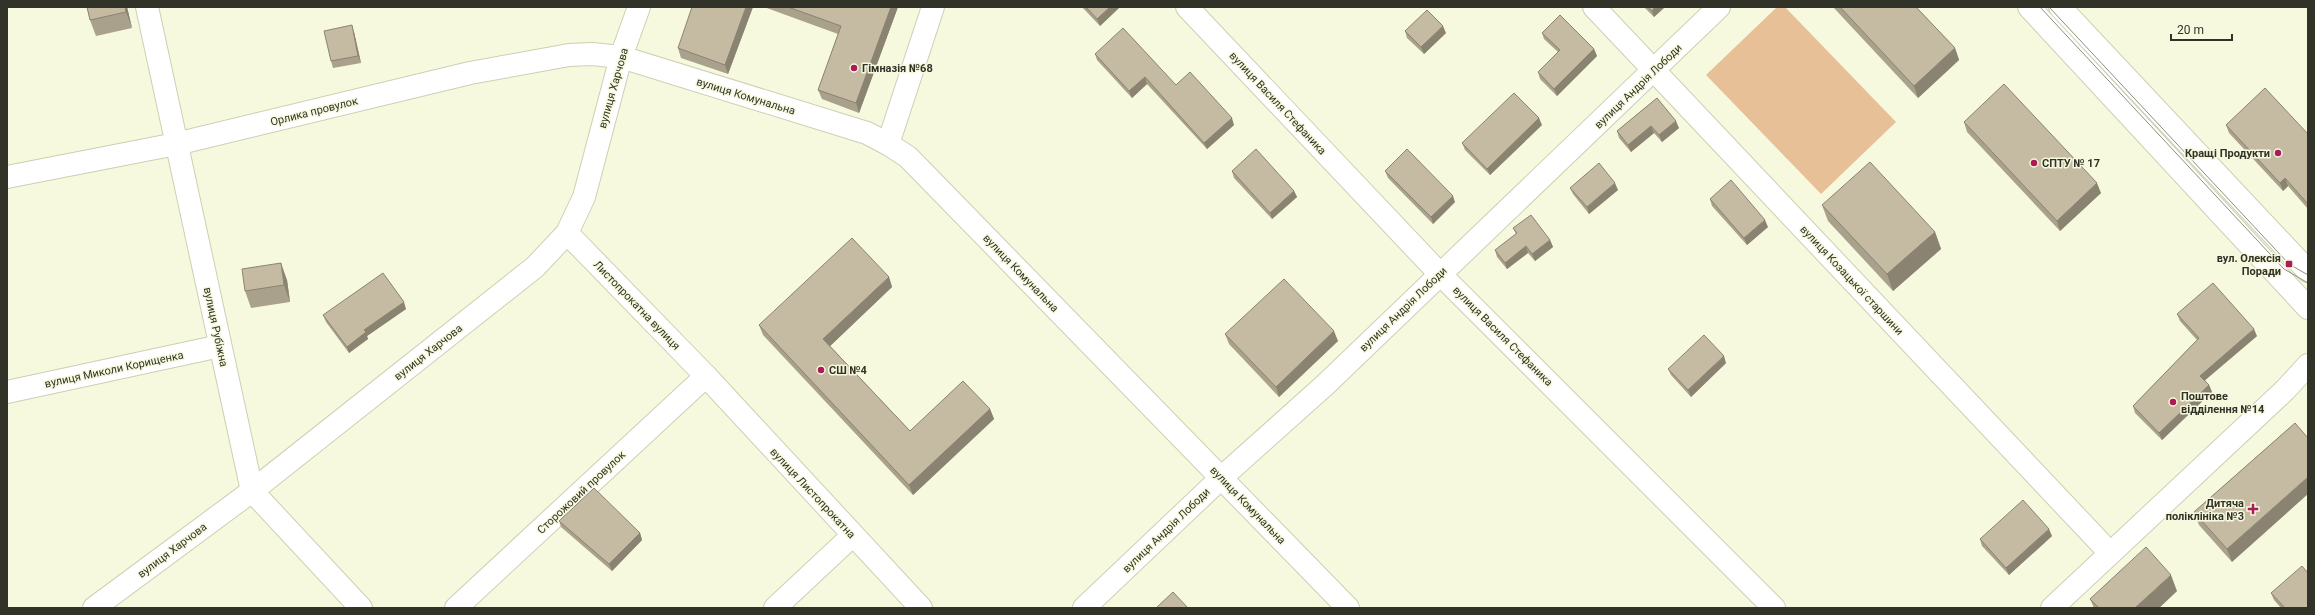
<svg xmlns="http://www.w3.org/2000/svg" width="2315" height="615" viewBox="0 0 2315 615" font-family="Roboto,sans-serif">
<rect width="100%" height="100%" fill="#f7f9de"/>
<path fill="#e7c097" d="M1777,7h8l111,115 -75,72 -115,-119z"/>
<g fill="none" stroke-linecap="round" stroke-linejoin="round">
<defs>
<g id="minor">
<path d="M147,7l105,484 109,117"/>
<path d="M1187,7l252,266 335,335"/>
<path d="M1594,7l516,546"/>
<path d="M888,144l45,-137"/>
<path d="M7,177l169,-33 294,-71 99,-18 23,-1 29,3 246,76 21,11 20,13 440,451"/>
<path d="M567,233l139,143 215,232"/>
<path d="M7,392l213,-46"/>
<path d="M94,608l158,-117 283,-224 32,-34 17,-36 37,-140 18,-50"/>
<path d="M456,608l250,-232"/>
<path d="M775,608l77,-72"/>
<path d="M1084,608l137,-130 104,-93 394,-378"/>
<path d="M2052,608l233,-218 23,-25"/>
</g>
<g id="major">
<path d="M2029,7l279,301"/>
<path d="M2060,7l248,264"/>
</g>
</defs>
<use href="#minor" stroke="#cdcfb4" stroke-width="24"/>
<use href="#major" stroke="#cdcfb4" stroke-width="24"/>
<use href="#minor" stroke="#fff" stroke-width="22"/>
<use href="#major" stroke="#fff" stroke-width="22"/>
<g stroke="#8d8f7c" stroke-width="1">
<path d="M2040,7l244,262 24,14"/>
<path d="M2049,7l240,257 19,11"/>
</g>
</g>
<g fill="#a9a18b">
<path d="M87,7h40l5,21 -36,8 -6,-16z"/>
<path d="M753,7l-25,67 -47,-16 -3,-10z"/>
<path d="M764,7h134l-39,106 -37,-14 -4,-9 20,-56z"/>
<path d="M1082,7h38l-20,19z"/>
<path d="M1644,7h21l-11,10z"/>
<path d="M1833,7h83l39,41 4,12 -41,38z"/>
<path d="M1405,31l41,2 -22,21 -17,-16z"/>
<path d="M354,32l7,31 -28,5 -2,-7z"/>
<path d="M1542,33l52,16 3,7 -40,40 -17,-17 -2,-7 20,-20 -14,-13z"/>
<path d="M1095,54l81,31 58,40 -27,24 -60,-65 -15,14 -35,-38z"/>
<path d="M1657,98l22,30 -17,14 -8,-9 -23,19 -12,-14 -2,-7z"/>
<path d="M1964,122l137,71 -41,38 -93,-99z"/>
<path d="M1542,125l-52,50 -25,-25 -3,-7z"/>
<path d="M2226,125l82,9v75l-20,-23 -5,5 -54,-58z"/>
<path d="M1232,171l62,20 3,6 -25,22 -38,-41z"/>
<path d="M1385,171l70,31 -22,22 -45,-46z"/>
<path d="M1570,188l48,2 -29,24 -16,-20z"/>
<path d="M1710,199l58,28 -21,18 -35,-39z"/>
<path d="M1822,205l113,27 6,17 -48,42 -65,-70z"/>
<path d="M1513,228l37,12 3,7 -18,14 -7,-8 -21,16 -10,-12 -2,-7 21,-16z"/>
<path d="M889,277l3,10 -62,59 80,85 80,-22 4,10 -81,76 -150,-160 -4,-10z"/>
<path d="M287,280l3,22 -39,6 -6,-17z"/>
<path d="M406,309l-39,27 1,3 -19,14 -23,-31 -3,-7z"/>
<path d="M2177,314l80,22 -52,44 4,5 3,7 -50,48 -27,-27 -2,-7 64,-66 -17,-19z"/>
<path d="M1225,334l113,7 -59,56 -50,-53z"/>
<path d="M1726,363l-35,34 -20,-22 -3,-6z"/>
<path d="M2295,423l-63,139 -33,-37 -5,-13z"/>
<path d="M559,521l81,12 2,7 -30,31 -51,-44z"/>
<path d="M2052,536l-43,39 -27,-29 -2,-7z"/>
<path d="M2177,591l-18,17h-65l-4,-9z"/>
<path d="M2271,593l37,15h-27l-7,-8z"/>
</g>
<g fill="#8a8371">
<path d="M125,7h2l5,21 -6,-16z"/>
<path d="M746,7h7l-25,67 -3,-9z"/>
<path d="M891,7h7l-39,106 -3,-10z"/>
<path d="M1110,7h10l-20,19 -3,-7z"/>
<path d="M1655,7h10l-11,10 -2,-6z"/>
<path d="M352,25l2,7 7,31 -3,-7z"/>
<path d="M1443,26l3,7 -22,21 -3,-7z"/>
<path d="M1955,48l4,12 -41,38 -4,-12z"/>
<path d="M1594,49l3,7 -40,40 -3,-7z"/>
<path d="M1145,77l2,7 -15,14 -3,-7z"/>
<path d="M1232,118l2,7 -27,24 -3,-6z"/>
<path d="M1539,118l3,7 -52,50 -3,-6z"/>
<path d="M1676,121l3,7 -17,14 -3,-7z"/>
<path d="M1651,126l3,7 -23,19 -3,-7z"/>
<path d="M2285,178l3,8 -5,5 -3,-8z"/>
<path d="M1615,183l3,7 -29,24 -2,-7z"/>
<path d="M2097,183l4,10 -41,38 -3,-10z"/>
<path d="M1294,191l3,6 -25,22 -2,-6z"/>
<path d="M1453,196l2,6 -22,22 -2,-7z"/>
<path d="M1765,220l3,7 -21,18 -3,-7z"/>
<path d="M1935,232l6,17 -48,42 -6,-17z"/>
<path d="M1550,240l3,7 -18,14 -3,-7z"/>
<path d="M1526,246l2,7 -21,16 -2,-6z"/>
<path d="M281,263l6,17 3,22 -6,-17z"/>
<path d="M889,277l3,10 -65,62 -4,-10z"/>
<path d="M404,302l2,7 -39,27 1,3 -19,14 -2,-6 17,-17z"/>
<path d="M2254,329l3,7 -54,46 -3,-6z"/>
<path d="M1334,331l4,10 -59,56 -3,-10z"/>
<path d="M1724,356l2,7 -35,34 -3,-7z"/>
<path d="M2209,385l3,7 -50,48 -3,-7z"/>
<path d="M990,409l4,10 -81,76 -4,-10z"/>
<path d="M2308,477v17l-76,68 -5,-13z"/>
<path d="M2049,529l3,7 -43,39 -3,-7z"/>
<path d="M640,533l2,7 -30,31 -3,-7z"/>
<path d="M2171,575l6,16 -18,17h-24z"/>
</g>
<g fill="#c5bba2" stroke="#8a8371">
<path d="M87,7h38l1,5 -36,8z"/>
<path d="M692,7h54l-21,58 -47,-17z"/>
<path d="M788,7h103l-35,96 -38,-13 23,-64z"/>
<path d="M1086,7h24l-13,12z"/>
<path d="M1648,7h7l-3,4z"/>
<path d="M1840,7h76l39,41 -41,38z"/>
<path d="M1427,10l16,16 -22,21 -16,-16z"/>
<path d="M1560,15l34,34 -40,40 -16,-17 22,-22 -18,-17z"/>
<path d="M352,25l6,31 -27,5 -7,-30z"/>
<path d="M1123,28l53,57 14,-13 42,46 -28,25 -59,-66 -16,14 -34,-37z"/>
<path d="M2004,84l93,99 -40,38 -93,-99z"/>
<path d="M2265,88l43,46v70l-23,-26 -5,5 -54,-58z"/>
<path d="M1514,93l25,25 -52,51 -25,-26z"/>
<path d="M1657,98l19,23 -17,14 -8,-9 -23,19 -11,-14z"/>
<path d="M1256,149l38,42 -24,22 -38,-42z"/>
<path d="M1407,149l46,47 -22,21 -46,-46z"/>
<path d="M1870,162l65,70 -48,42 -65,-69z"/>
<path d="M1599,163l16,20 -28,24 -17,-19z"/>
<path d="M1731,180l34,40 -21,18 -34,-39z"/>
<path d="M1531,215l19,25 -18,14 -6,-8 -21,17 -10,-13 22,-17 -4,-5z"/>
<path d="M852,238l37,39 -66,62 87,92 53,-50 27,28 -81,76 -150,-160z"/>
<path d="M281,263l3,22 -39,6 -3,-22z"/>
<path d="M383,273l21,29 -40,28 2,2 -19,15 -24,-32z"/>
<path d="M1284,279l50,52 -58,56 -51,-53z"/>
<path d="M2213,283l41,46 -54,47 9,9 -50,48 -26,-27 66,-68 -22,-24z"/>
<path d="M1704,335l20,21 -36,34 -20,-21z"/>
<path d="M2295,423l13,15v39l-81,72 -33,-37z"/>
<path d="M594,488l46,45 -31,31 -50,-43z"/>
<path d="M2023,500l26,29 -43,39 -26,-29z"/>
<path d="M2146,547l25,28 -36,33h-36l-9,-9z"/>
<path d="M2302,566l6,7v35h-23l-14,-15z"/>
<path d="M1173,592l15,16h-32z"/>
</g>
<g fill="#ab1b56" stroke="#f7f9de" stroke-width="1.5">
<circle cx="854" cy="68" r="4"/>
<circle cx="2278" cy="153" r="4"/>
<circle cx="2034" cy="163" r="4"/>
<rect x="2285" y="260" width="8" height="8" rx="2"/>
<circle cx="821" cy="370" r="4"/>
<circle cx="2173" cy="402" r="4"/>
<path d="M2251 503h4v4h4v4h-4v4h-4v-4h-4v-4h4z"/>
</g>
<g text-anchor="middle" stroke-width="3" stroke-linejoin="round" paint-order="stroke">
<g font-size="11" font-weight="bold" fill="#323328" stroke="#f7f9de" text-anchor="start">
<text x="862" y="72">Гімназія №68</text>
<text x="2270" y="157" text-anchor="end">Кращі Продукти</text>
<text x="2042" y="167">СПТУ № 17</text>
<text x="2281" y="262" text-anchor="end">вул. Олексія<tspan x="2281" dy="13">Поради</tspan></text>
<text x="829" y="374">СШ №4</text>
<text x="2181" y="400">Поштове<tspan x="2181" dy="13">відділення №14</tspan></text>
<text x="2244" y="507" text-anchor="end">Дитяча<tspan x="2244" dy="13">поліклініка №3</tspan></text>
</g>
<g font-size="11" fill="#323328" stroke="#f7f9de">
<text transform="translate(1638 86) rotate(-44)" y="4">вулиця Андрія Лободи</text>
<text transform="translate(613 88) rotate(-74)" y="4">вулиця Харчова</text>
<text transform="translate(746 96) rotate(17)" y="4">вулиця Комунальна</text>
<text transform="translate(1278 103) rotate(47)" y="4">вулиця Василя Стефаника</text>
<text transform="translate(314 111) rotate(-14)" y="4">Орлика провулок</text>
<text transform="translate(1021 273) rotate(46)" y="4">вулиця Комунальна</text>
<text transform="translate(1852 280) rotate(47)" y="4">вулиця Козацької старшини</text>
<text transform="translate(637 305) rotate(46)" y="4">Листопрокатна вулиця</text>
<text transform="translate(1403 309) rotate(-44)" y="4">вулиця Андрія Лободи</text>
<text transform="translate(216 327) rotate(78)" y="4">вулиця Рубіжна</text>
<text transform="translate(1503 336) rotate(45)" y="4">вулиця Василя Стефаника</text>
<text transform="translate(428 352) rotate(-38)" y="4">вулиця Харчова</text>
<text transform="translate(114 369) rotate(-12)" y="4">вулиця Миколи Корищенка</text>
<text transform="translate(581 492) rotate(-43)" y="4">Сторожовий провулок</text>
<text transform="translate(813 493) rotate(47)" y="4">вулиця Листопрокатна</text>
<text transform="translate(1248 505) rotate(46)" y="4">вулиця Комунальна</text>
<text transform="translate(1166 530) rotate(-44)" y="4">вулиця Андрія Лободи</text>
<text transform="translate(172 550) rotate(-37)" y="4">вулиця Харчова</text>
</g>
</g>
<rect width="2315" height="615" fill="none" stroke="#323328" stroke-width="16"/>
<path d="M2171 34v6h61v-6" fill="none" stroke="#323328" stroke-width="2"/>
<text x="2177" y="34" font-size="12" fill="#323328" stroke="#f7f9de" stroke-width="3" paint-order="stroke">20 m</text>
</svg>
